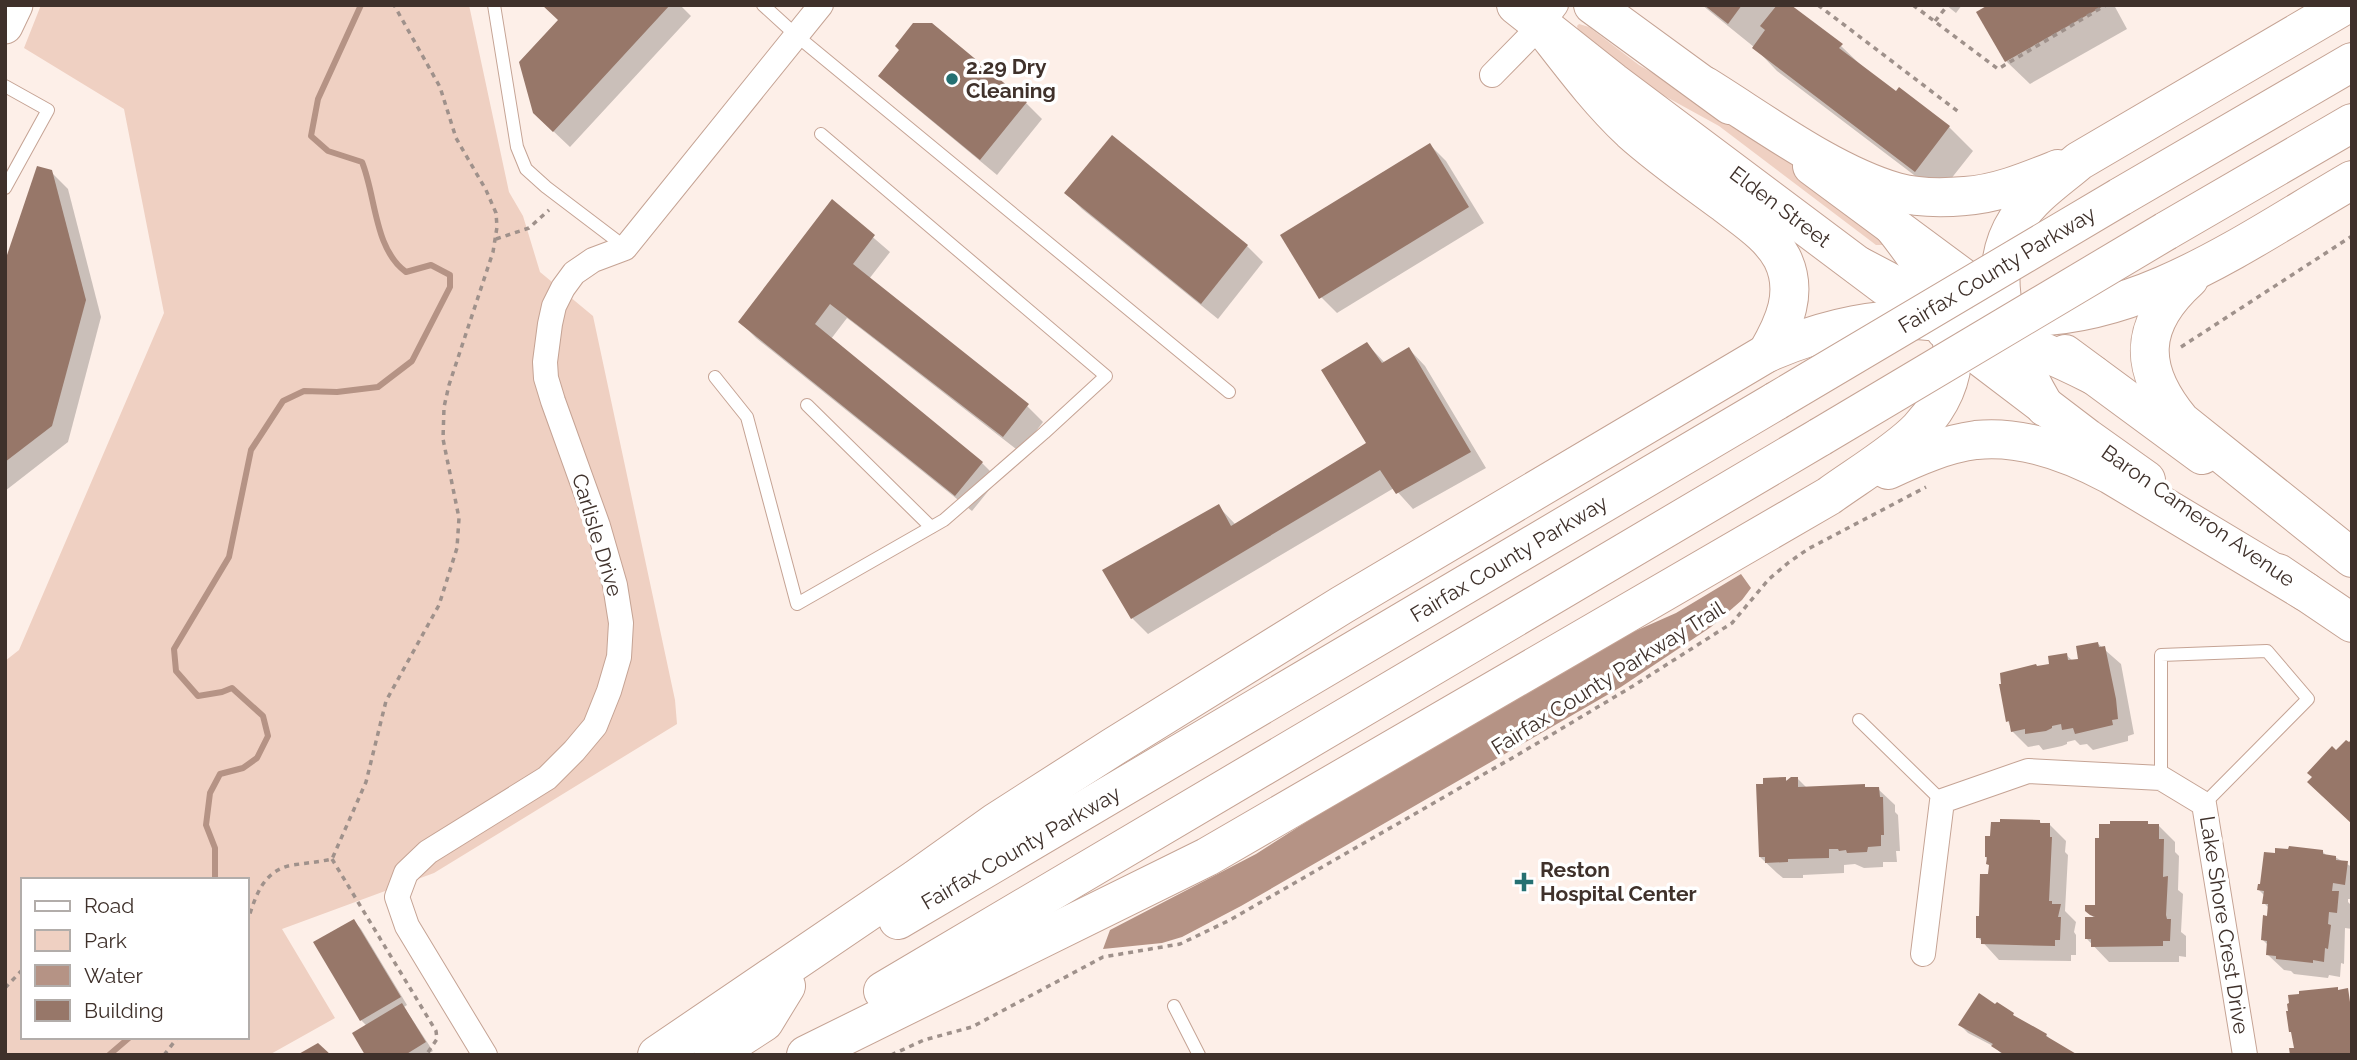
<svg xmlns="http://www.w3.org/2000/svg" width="2357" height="1060" viewBox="0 0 2357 1060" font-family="Raleway,sans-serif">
<rect width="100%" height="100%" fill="#fdefe8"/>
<g fill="#efd0c2" fill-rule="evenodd">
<path d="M41,5h428l40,187 14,24 17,56 53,44 82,384 2,24 -243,149 -152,56 53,89 -66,37h-264v-394l14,-11 145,-337 -40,-204 -100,-61zM23,880h224v157h-224z"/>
<path d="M1579,24l10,3 50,38 86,50 161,119 -3,11h-7l-157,-119 -69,-38 -72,-58 -1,-4z"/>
</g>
<path fill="#b59385" d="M1741,574l10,14 -9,12 -31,27 -90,60 -380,219 -59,31 -20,6 -59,6 7,-19 146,-76 113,-72 255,-146 52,-23z"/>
<g fill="#0003">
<path d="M544,5h136l11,11 -121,131 -19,-18 9,-109z"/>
<path d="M1702,5h86l53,41 24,23 31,25 4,-4 49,37 24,24 -34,43 -162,-123 -23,-24z"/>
<path d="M1946,5h16l-6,8z"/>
<path d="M1992,5h122l13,24 -97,55 -24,-23z"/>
<path d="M931,25l95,78 16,16 -45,56 -100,-83 -16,-16z"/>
<path d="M1113,137l134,109 16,16 -45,57 -136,-110 -16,-16z"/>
<path d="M1430,145l16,16 38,62 -147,90 -16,-16z"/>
<path d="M51,172l17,17 33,128 -33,125 -63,49v-225z"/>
<path d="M832,202l58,50 -21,27 158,127 16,16 -23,30 -173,-134 -16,21 151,124 16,16 -26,32 -216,-173 -16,-16z"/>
<path d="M1367,344l18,19 24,-14 16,17 61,102 -73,41 -19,-21 -246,146 -16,-16 86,-112 18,19 132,-81z"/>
<path d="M2097,643l24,21 13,70 -6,2v5l-35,9 -6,-6 -7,1 -5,-5 -8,2v2l-5,2 -19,4 -4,-5 -11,2 -16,-16 -4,-10 30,-53 13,-3 15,-10 7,6 7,-1z"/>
<path d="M1797,778l10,10 71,1 17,16v7l3,3 2,36h-4l1,11h-14v5l-19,1 -9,-4 -11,1v8l-41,2v3h-20l-6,-5 -17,-16 25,-78 3,3z"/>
<path d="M2039,821l3,3 8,1 16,16 -1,11 3,3 -3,56 11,11 -2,10 2,3v20h-5v6l-72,-1 -21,-23 12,-61v-10l-4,-9z"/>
<path d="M2147,823l4,3h8l16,16v10l4,4 -1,34 5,4 -2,38 5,4v21l-7,-1v6h-70l-22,-23 8,-20 -8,-9 10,-3z"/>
<path d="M2322,851l5,5 8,1 17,10v32h-4v3l4,4v23l-7,-1 -1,36 -3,-1 -1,14 -11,-2 -1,3 -34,-4 -3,-3 -7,-1 -17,-16 1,-9 -6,-6 7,-31 -5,-5 1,-7 -6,-6z"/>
<path d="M354,921l7,8 46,76 -3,2 29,44 -7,4h-59v-29l-6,-6z"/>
<path d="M1960,1025l69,2 17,8 7,7 21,13h-71l-8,-8 -27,-14z"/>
</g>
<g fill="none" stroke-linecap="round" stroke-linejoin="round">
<g stroke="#b59385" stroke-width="6">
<path d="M215,880v-32l-9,-23 4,-32 10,-19 23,-6 14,-10 11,-22 -5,-20 -31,-28 -10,4 -24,4 -22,-25 -2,-22 55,-92 22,-107 32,-49 21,-10 33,1 41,-5 34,-26 38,-74v-12l-19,-10 -25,7c-32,-23 -30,-76 -44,-110l-34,-11 -17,-15 7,-37 43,-94"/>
<path d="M109,1055l21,-18"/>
</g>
</g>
<g fill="#977769">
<path d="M542,5h128l-117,127 -20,-19 -14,-51 39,-42z"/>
<path d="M1704,5h38l-14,19z"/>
<path d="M1777,5h14l52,39 -4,4 57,43 3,-4 51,39 -35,46 -163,-124 13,-18 -5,-4z"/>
<path d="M1988,5h117l-100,57 -29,-50z"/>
<path d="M913,23h19l95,79 -47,58 -102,-84 21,-26 -4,-4z"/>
<path d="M1112,135l136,110 -47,59 -137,-111z"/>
<path d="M1430,143l39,64 -150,92 -39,-64z"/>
<path d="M37,166l15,4 34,130 -34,126 -47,36v-201z"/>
<path d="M832,199l43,36 -22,29 176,140 -26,33 -173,-133 -15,20 168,138 -28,34 -217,-174z"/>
<path d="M1367,342l15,21 27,-16 62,105 -75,42 -16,-24 -249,149 -29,-49 117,-66 12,22 135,-83 -45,-73z"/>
<path d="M2098,642l1,5 6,-1 11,53 2,20 -6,1 1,5 -38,9 -2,-6 -11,2 -1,-6 -9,2v2l-6,3 -21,3v-5l-14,3 -2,-11 -3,1 -7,-38h2l-1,-11 36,-9 1,2 12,-2 -1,-8 19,-3 1,7 10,-1 -2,-13z"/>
<path d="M2352,739v85l-45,-42 5,-5 -5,-4 25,-27 4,4 10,-10 3,2z"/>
<path d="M1786,777v4l5,-4h7v10l67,-3v3h14l1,10h3l1,38h-3v11l-13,1 -1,5 -20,1 -1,-3 -7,1 -1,-2h-9v9l-41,1v3l-23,1v-6h-6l-3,-73h7v-6z"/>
<path d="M2000,819l40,1v3h10v14h2l-3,64h3v3h9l-3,13h3l-1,23h-5v6l-74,-2v-6h-5v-22h3l1,-42h8l1,-9 -3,-1 1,-7h-2v-21h5l1,-14h9z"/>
<path d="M2110,821h38v3h11v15h5l-1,38 5,-1 -2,39 1,4h4l-1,22h-7v5l-72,1v-8h-6v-22h10l-5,-2 -5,-4v-6h10v-67h4v-14h11z"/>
<path d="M2289,846l34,4v4l13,2v4l12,1 -3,24 -12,-2 -1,8h7l-2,22 -8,-1 -1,12 3,1 -3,24 -3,-1 -1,14 -11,-2v3l-37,-4v-3l-10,-1 1,-14 -6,-1 2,-25 4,1 1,-12h-6l2,-13 -7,-1 1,-6h2l4,-32 11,1v-5l13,1z"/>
<path d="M354,919l47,78 -41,24 -47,-79z"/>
<path d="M2338,987v3l10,-2 2,14h2v53h-62l-1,-7h5l-3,-16h-2l-3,-21h2l-1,-7 2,-1 -1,-8 11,-1v-3z"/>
<path d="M1979,993l16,11 2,-2 17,11 -1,2 34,19 -1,2 32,19h-73l-14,-9 2,-2 -35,-19z"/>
<path d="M402,1003l24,39 -21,13h-40l-13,-22z"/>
<path d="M318,1043l13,12h-34z"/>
</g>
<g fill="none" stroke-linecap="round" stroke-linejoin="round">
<defs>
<g id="lane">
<path d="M494,5l23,142 9,22 20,18 79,60"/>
<path d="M763,5l34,31 432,356"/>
<path d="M5,86l43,24 -43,78"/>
<path d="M715,377l32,40 50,187 147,-84 100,-87 62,-57 -285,-242"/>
<path d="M807,405l124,122"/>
<path d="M1859,720l83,81"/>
<path d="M2161,778v-123l106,-4 41,48 -104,105"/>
<path d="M1174,1006l25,49"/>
</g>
<g id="street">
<path d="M1492,75l49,-50 15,-20"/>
<path d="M1923,954l19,-153 86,-30 133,7 43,26 41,251"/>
<path d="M485,1055l-78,-129 -10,-29 9,-24 22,-21 119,-74 27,-27 21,-25 14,-35 10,-34 2,-34 -6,-38 -17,-59 -45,-125 -7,-23 -1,-16 5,-38 4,-18 9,-18 11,-15 19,-13 32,-12 196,-243"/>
</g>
<path id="secondary" d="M5,26l10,-21"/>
<g id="primary">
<path d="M1516,5l97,77 272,204"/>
<path d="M1593,5l137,100"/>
<path d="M1812,166l185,137"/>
<path d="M1945,330l142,108 59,42"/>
<path d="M2065,354l137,101"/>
<path d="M2278,573l74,50"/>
</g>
<g id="highway">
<path d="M1541,25c29,37 56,74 90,106 29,26 62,49 93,72 20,16 46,32 58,55 17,34 2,66 -15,95"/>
<path d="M1705,86c58,36 126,87 191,106 22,6 47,6 69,4 32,-2 63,-15 93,-27"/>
<path d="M2120,197l232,-135"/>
<path d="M2166,231l186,-108"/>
<path d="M1859,266l40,21 55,18"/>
<path d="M2189,279c-51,46 -51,90 -8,142l171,137"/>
<path d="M2013,317c125,5 235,-77 339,-137"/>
<path d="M2045,407c-31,-53 -66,-128 -28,-187 15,-24 41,-41 62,-59l266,-156"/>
<path d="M1888,470c28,-13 57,-26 88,-30 47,-5 94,13 135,35l195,117"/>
<path d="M898,920l878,-519"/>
<path d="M883,991l937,-554"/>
<path d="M657,1055l259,-176 80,-57 117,-75 229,-142 425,-252c126,-54 206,-38 326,22"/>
<path d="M713,1055l51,-33 22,-36"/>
<path d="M806,1055l401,-198 622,-361c26,-19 68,-44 90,-67 66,-71 23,-141 -27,-204"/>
</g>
</defs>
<use href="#lane" stroke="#c5a394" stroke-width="14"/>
<use href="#street" stroke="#c5a394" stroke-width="26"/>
<use href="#secondary" stroke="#c5a394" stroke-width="37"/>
<use href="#primary" stroke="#c5a394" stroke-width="40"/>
<use href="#highway" stroke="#c5a394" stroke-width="40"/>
<g stroke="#9f918b" stroke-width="3.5" stroke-dasharray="5 5" stroke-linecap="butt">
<path d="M1818,5l142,108"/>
<path d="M1913,5l85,64 108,-64"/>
<path d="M1935,21l13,-16"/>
<path d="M496,239l33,-11 20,-18"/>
<path d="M2181,347l171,-111"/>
<path d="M332,859l104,172 1,8 -11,16"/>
<path d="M247,923c8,-25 15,-53 46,-58 13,-2 26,-3 39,-6l34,-77 20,-81 53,-96 18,-57 2,-30 -16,-79 1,-32 5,-22 44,-133 4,-25 -1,-14 -10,-23 -30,-52 -16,-51 -46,-82"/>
<path d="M5,988l18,-19"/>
<path d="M164,1055l14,-18"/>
<path d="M891,1055l33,-15 48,-13 131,-70 77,-13 50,-24 289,-166 114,-68 99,-63 37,-44 19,-16 20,-14 118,-62"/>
</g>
<use href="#lane" stroke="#fff" stroke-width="12"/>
<use href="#street" stroke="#fff" stroke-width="24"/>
<use href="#secondary" stroke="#fff" stroke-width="35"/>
<use href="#primary" stroke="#fff" stroke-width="38"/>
<use href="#highway" stroke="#fff" stroke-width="38"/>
<defs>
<g id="highway-bridge">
<path d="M1776,401l344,-204"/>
<path d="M1820,437l346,-206"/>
</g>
</defs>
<use href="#highway-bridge" stroke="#c5a394" stroke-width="40" stroke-linecap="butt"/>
<use href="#highway-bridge" stroke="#fff" stroke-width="38"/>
</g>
<g fill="#247072" stroke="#fff" stroke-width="2.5">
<circle cx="952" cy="79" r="7"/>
<path d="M1520.5 871.5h7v7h7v7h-7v7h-7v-7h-7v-7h7z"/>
</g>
<g text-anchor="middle" stroke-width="7" stroke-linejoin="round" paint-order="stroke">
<g font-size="21" font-weight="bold" fill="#3f312b" stroke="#fff" text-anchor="start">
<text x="966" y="74">2.29 Dry<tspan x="966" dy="24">Cleaning</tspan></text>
<text x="1540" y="877">Reston<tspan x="1540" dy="24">Hospital Center</tspan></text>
</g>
<g font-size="21" fill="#3f312b" stroke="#fff">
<text transform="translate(1780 207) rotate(37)" y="7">Elden Street</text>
<text transform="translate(1997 270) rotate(-31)" y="7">Fairfax County Parkway</text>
<text transform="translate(2198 516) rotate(35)" y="7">Baron Cameron Avenue</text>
<text transform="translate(597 535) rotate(73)" y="7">Carlisle Drive</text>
<text transform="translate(1509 559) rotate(-31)" y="7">Fairfax County Parkway</text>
<text transform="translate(1608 678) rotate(-32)" y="7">Fairfax County Parkway Trail</text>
<text transform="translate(1021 848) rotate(-30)" y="7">Fairfax County Parkway</text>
<text transform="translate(2224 925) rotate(81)" y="7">Lake Shore Crest Drive</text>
</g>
</g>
<rect width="2357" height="1060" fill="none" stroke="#3f312b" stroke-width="14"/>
<rect x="21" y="878" width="228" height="161" fill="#ffffff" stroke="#b2adaa" stroke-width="2"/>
<rect x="35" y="901" width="35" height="10" fill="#ffffff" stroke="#b2adaa" stroke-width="2"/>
<text x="84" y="913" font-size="21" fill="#3f312b">Road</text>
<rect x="35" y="930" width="35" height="21" fill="#efd0c2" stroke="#b2adaa" stroke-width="2"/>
<text x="84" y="948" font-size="21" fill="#3f312b">Park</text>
<rect x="35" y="965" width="35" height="21" fill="#b59385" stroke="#b2adaa" stroke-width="2"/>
<text x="84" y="983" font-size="21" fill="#3f312b">Water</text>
<rect x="35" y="1000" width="35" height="21" fill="#977769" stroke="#b2adaa" stroke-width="2"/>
<text x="84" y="1018" font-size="21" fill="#3f312b">Building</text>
</svg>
